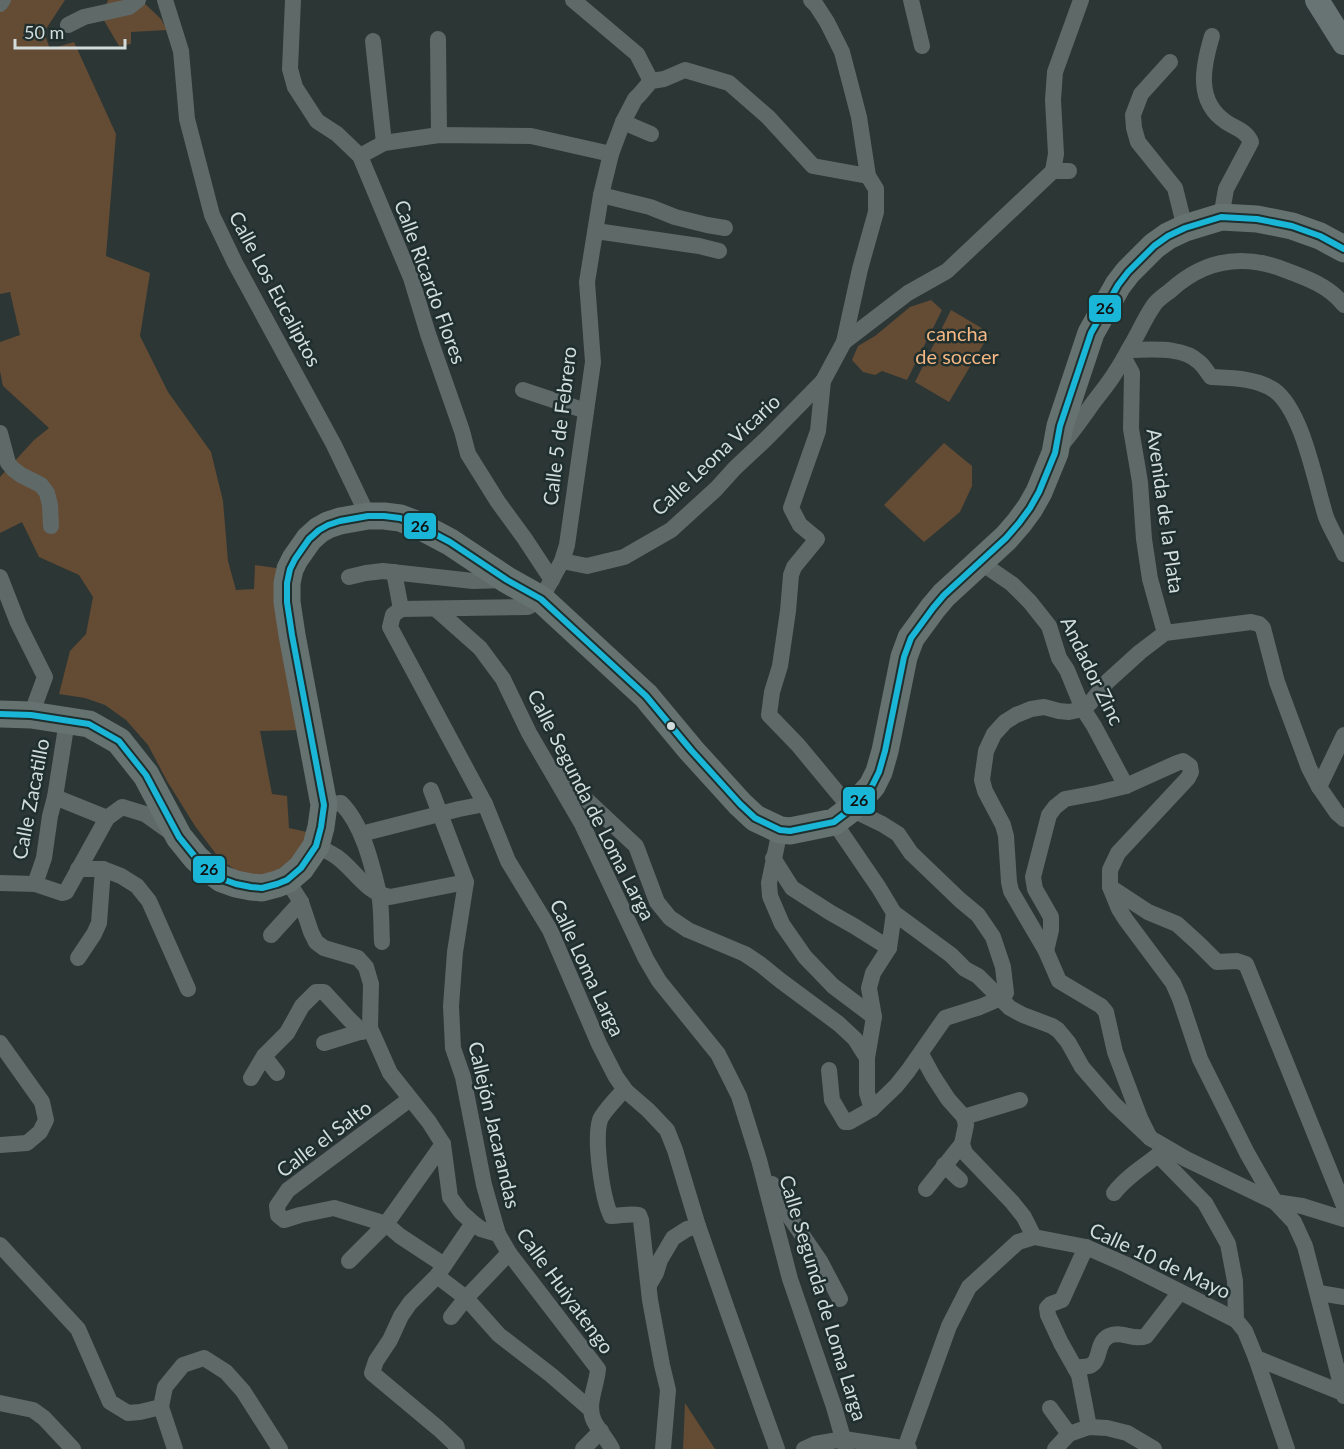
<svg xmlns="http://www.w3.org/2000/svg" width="1344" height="1449" viewBox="0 0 1344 1449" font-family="Lato,sans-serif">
<rect width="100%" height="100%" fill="#2c3634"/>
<g fill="#644b34">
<path d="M3,0h62l-21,32 6,17 24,-7 42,92 -10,122 44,17 -10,63 28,56 43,60 12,49 5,60 8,29 18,-1 1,-24 21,3 25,162 -41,1 12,63 15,2 2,32 18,4 -4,17 -14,16 -19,11h-27l-24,-18 -24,-32 -28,-45 -19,-36 -22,-25 -21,-15 -20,-7 -26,-4 11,-43 16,-17 7,-37 -14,-22 -40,-18 -17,-35 -22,11v-56l34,-37 15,-12 -46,-42 -3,-15v-29l20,-7 -10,-43 -10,2v-289z"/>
<path d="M108,0h33l20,19 6,11 -36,2v12l-12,2 -17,-29z"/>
<path d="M931,300l11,10 -35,70 -25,-9 -7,4 -12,-3 -11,-12 6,-14 17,-10 35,-29z"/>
<path d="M951,310l39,23 -41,69 -34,-20z"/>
<path d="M944,443l28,23v20l-12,26 -36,30 -40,-37z"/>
<path d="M685,1403l30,46h-32z"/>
</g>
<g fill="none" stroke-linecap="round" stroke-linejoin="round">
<g stroke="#5f6968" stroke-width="16">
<path d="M165,0l16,51 6,68 25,96 23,48 99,182 34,71"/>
<path d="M293,0l-3,69 5,18 22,34 20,13 23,22 51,122 17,56 34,97 6,23 30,48 27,37 27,41"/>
<path d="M573,0l64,54 14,27"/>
<path d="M811,0l5,5 11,17 15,30 17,65 9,59 8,13v23l-16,57 -16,73 -21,39 -5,50 -27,77 9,17 17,14 -23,28 -3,8 -3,36 -8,55 -8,26 -3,23 29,30 53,64 31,15 16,10 13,19 49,47 18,15 15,22 10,30 3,26 -5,5 -21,9 -35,11 -37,53 -12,15 -24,23 -23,13h-4l-13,-22 -3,-30"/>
<path d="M911,0l11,46"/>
<path d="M0,4l3,-4"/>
<path d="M68,25l16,-8 45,-10 9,-7"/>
<path d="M1212,36c-9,30 -17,65 14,86 9,6 21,9 25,20l-25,47 -5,28"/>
<path d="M438,39l1,96"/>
<path d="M373,41l11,102"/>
<path d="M1170,62l-29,32 -8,21 1,13 4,14 37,46 10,40"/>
<path d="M623,122l28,12"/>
<path d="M360,156l24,-13 55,-8 92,1 80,18"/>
<path d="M1053,171h16"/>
<path d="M601,195l49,12 25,10 32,8 18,3"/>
<path d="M596,231l103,15 20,5"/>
<path d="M844,342l64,-49 39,-22 106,-100 3,-17 -3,-54 2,-28 26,-72"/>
<path d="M1129,350c22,0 53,-4 70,12 5,4 8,10 12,15 21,1 45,1 63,13 29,21 41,93 52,127 5,13 13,25 18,37"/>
<path d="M1124,358l8,15 -1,56 9,53 4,57 6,40 15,54"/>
<path d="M523,390l63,21"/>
<path d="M0,433l8,30 5,6 8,6 20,10 6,8 3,12 1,21"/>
<path d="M1057,450c12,-13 21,-26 31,-40 9,-13 19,-24 27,-37 5,-8 10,-16 14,-24 9,-14 15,-30 25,-44 4,-6 11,-10 17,-15 31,-28 66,-36 106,-23 24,9 51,17 67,38"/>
<path d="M562,561l25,5 37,-9 47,-27 45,-41 19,-21 32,-30 56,-57"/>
<path d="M980,562l32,22 18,18 19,24 10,32 8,12 16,39 11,17 32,60"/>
<path d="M394,572l7,37"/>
<path d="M0,577l18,46 27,54 -14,38"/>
<path d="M349,577l17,-4 17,-2 90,10 34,-1"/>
<path d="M436,609l44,39 23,31 26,54 53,91 64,135 13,22 59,73 21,42 20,64 31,119 44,128 12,42"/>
<path d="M559,774l77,72 21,56 13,16 18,12 57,24 15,10 21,17 58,43 16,15 12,19"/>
<path d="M1319,787l25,-52"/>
<path d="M431,790l35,92 -11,70 -4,54 2,42 10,29 21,108 14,49"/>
<path d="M55,797l52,21"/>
<path d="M324,805l17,-2c22,22 31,62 38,91 3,15 2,32 3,48"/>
<path d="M834,822l45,66 15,25 57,42 14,14 13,7 32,32 13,7 29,11 6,4 10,12 14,25 32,37 36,34 36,21 89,43 27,4 42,13"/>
<path d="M780,830l-11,53 1,13 12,28 23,33 28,29 41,31"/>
<path d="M361,834l98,-25 26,-5"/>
<path d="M316,846c7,3 15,7 21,11 19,14 29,36 53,40l76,-15"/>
<path d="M773,858l19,30 39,25 23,13 35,22"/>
<path d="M78,869h25l18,7 16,10 12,15 39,88"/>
<path d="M287,880l14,22 10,30 5,10 8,6 34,10 8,9 5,17 -1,44 20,45 39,49 14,22 7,53 11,15 12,11 8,6 17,5 11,19 89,116c-1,16 -12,36 -4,52 5,10 13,18 18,28"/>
<path d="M0,883l35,1 27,9 4,-1 41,-74 15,-11 23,7 28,20"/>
<path d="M35,884l9,-26 6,-42 5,-19 12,-76"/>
<path d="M1110,887l38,25 29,12 22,20 18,18 20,-1 9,3 98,242"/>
<path d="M271,935l30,-33"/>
<path d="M1046,951l5,-21v-13l-16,-28 -2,-12 16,-62 6,-8 10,-8 32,-6 29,-7 51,-23 6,-2 7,5 1,6 -3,6 -70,75 -8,17v17l9,22 7,11 47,63 7,16 20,60 47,94 28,49 19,20 11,24 39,150"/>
<path d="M78,958l16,-24 5,-11 4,-54"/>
<path d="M0,1043l42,59 4,18 -6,12 -13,11 -27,2"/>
<path d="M324,1043l45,-14"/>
<path d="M921,1054l12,22 15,23 16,18 2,8 -4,19 3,9 47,49 12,15 10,20"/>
<path d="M264,1056l13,17"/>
<path d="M251,1078l13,-22 23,-23 15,-27 14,-14h8l24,26 14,14"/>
<path d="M626,1091h-3c-6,7 -20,21 -23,29 -6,20 2,77 11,96 9,0 19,-3 28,-1l2,5 9,80 12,65 6,25 -5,59"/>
<path d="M410,1099l-122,91 -11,16 1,9 6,5 16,-5 34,-7 52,16 14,12 44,29"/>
<path d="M872,1109l-5,-16v-35l7,-41 -5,-29 4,-15 16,-25 5,-35"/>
<path d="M964,1117l56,-17"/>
<path d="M1150,1138l-10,-20 -25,-66 -9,-40 -5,-6 -42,-25 -13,-30 -35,-60 -2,-9 -3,-46 -3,-11 -18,-34 -3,-11 4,-29 8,-17 11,-12 11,-7 15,-6 13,-2 15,4 10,1 14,-3 7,-6 18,-22 32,-29 25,-19 86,-11 8,2 4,4 14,54 32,86 10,19 18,26 7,6"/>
<path d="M1165,1147l-4,4 -3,4 47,48 23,41 7,37 1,39 9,11 11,27 31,91"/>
<path d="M944,1165l16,15"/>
<path d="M772,1184l17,32 31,45 20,38"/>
<path d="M926,1189l36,-45"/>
<path d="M1114,1193c11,-15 29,-26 44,-38"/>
<path d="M0,1245l78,84 32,73 18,11 12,-1 21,-5 4,-20 18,-22 21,-7 22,14 17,19 37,58"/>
<path d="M1086,1247l-24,53 -11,4 -4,4 1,7 13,28 18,32 10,52"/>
<path d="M349,1261l37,-37 57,-80"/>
<path d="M437,1276l29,22 33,37 52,40 39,34"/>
<path d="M649,1285l7,-12 4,-13 13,-22 14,-9 11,-3"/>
<path d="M1319,1293l25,4"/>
<path d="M451,1317l15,-19 43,-45"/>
<path d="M1256,1358l87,35"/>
<path d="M1075,1368c4,-1 9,-1 14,-2 13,-4 6,-23 20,-30 11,-6 25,5 37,0l34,-44"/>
<path d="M0,1403l33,7 11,8 29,31"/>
<path d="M161,1407l14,42"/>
<path d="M1050,1408l19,26"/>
<path d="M905,1448l44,-122 20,-39 49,-45 16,-5 52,10 41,18 109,55"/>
<path d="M457,1449l-1,-4 -17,-16 -67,-56 4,-12 14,-21 11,-24 9,-13 27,-27 36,-53"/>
<path d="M583,1449l18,-18"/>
<path d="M777,1449l-48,-134 -31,-89 -23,-76 -8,-20 -19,-20 -22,-19 -10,-14 -17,-33 -49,-114 -42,-69 -23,-57 -95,-177 3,-12 8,-6 127,-2 13,-8 21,-38 5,-16 26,-183 -6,-80 14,-87 10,-41 12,-32 12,-23 5,-5 11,-13 13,-2 21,-9 44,13 39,34 45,49 55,10"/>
<path d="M804,1449l11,-5 29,-5 65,10"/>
<path d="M1055,1449l14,-15 20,-7 18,1 20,5 27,16"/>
</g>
<path stroke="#687473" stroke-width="24" d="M1317,0l27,43"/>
<path stroke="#657270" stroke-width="27" d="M0,714l31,1 58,9 30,17 27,34 33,62 17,21 11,10 15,11 14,5 15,3 11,1 15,-4 10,-4 14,-12 15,-22 5,-19 3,-22 -32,-170 -5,-33v-19l3,-14 5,-10 14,-20 10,-9 9,-5 12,-4 28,-5h16l16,2 16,6 34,18 57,38 34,19 105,97 45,54 49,54 15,14 25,12 10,1 44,-9 17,-13 21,-23 7,-14 6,-21 19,-94 7,-19 22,-30 11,-13 62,-57 13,-15 11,-15 9,-16 16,-39 5,-27 31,-93 27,-48 10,-13 26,-26 14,-10 17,-8 36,-11 36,2 35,7 28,10 24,13"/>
<defs>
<path id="bus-1" d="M0,714l31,1 58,9 30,17 27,34 33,62 17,21 11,10 15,11 14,5 15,3 11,1 15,-4 10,-4 14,-12 15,-22 5,-19 3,-22 -32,-170 -5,-33v-19l3,-14 5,-10 14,-20 10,-9 9,-5 12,-4 28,-5h16l16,2 16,6 34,18 57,38 34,19 105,97 45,54 49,54 15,14 25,12 10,1 44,-9 17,-13 21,-23 7,-14 6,-21 19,-94 7,-19 22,-30 11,-13 62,-57 13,-15 11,-15 9,-16 16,-39 5,-27 31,-93 27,-48 10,-13 26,-26 14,-10 17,-8 36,-11 36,2 35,7 28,10 24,13"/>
</defs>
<use href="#bus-1" stroke="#1f2f2e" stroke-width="10"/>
<use href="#bus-1" stroke="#1ab6d8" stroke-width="6"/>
</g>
<circle fill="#d2dcdb" stroke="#1f2f2e" stroke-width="2" cx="671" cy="726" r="5"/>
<g text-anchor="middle" stroke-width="5" stroke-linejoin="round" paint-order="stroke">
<g font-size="20" fill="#d2dcdb" stroke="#1f2f2e">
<text transform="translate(430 282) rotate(70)" y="7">Calle Ricardo Flores</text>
<text transform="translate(275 289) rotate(62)" y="7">Calle Los Eucaliptos</text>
<text transform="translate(560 426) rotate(-83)" y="7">Calle 5 de Febrero</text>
<text transform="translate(716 455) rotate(-43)" y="7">Calle Leona Vicario</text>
<text transform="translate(1165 511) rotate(82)" y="7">Avenida de la Plata</text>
<text transform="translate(1092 671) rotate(64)" y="7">Andador Zinc</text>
<text transform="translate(31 799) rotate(-79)" y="7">Calle Zacatillo</text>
<text transform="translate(591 805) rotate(63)" y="7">Calle Segunda de Loma Larga</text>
<text transform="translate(587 968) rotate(65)" y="7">Calle Loma Larga</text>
<text transform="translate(494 1125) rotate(77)" y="7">Callejón Jacarandas</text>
<text transform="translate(324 1139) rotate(-37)" y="7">Calle el Salto</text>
<text transform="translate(1160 1261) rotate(25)" y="7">Calle 10 de Mayo</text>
<text transform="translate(565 1291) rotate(54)" y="7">Calle Huiyatengo</text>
<text transform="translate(823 1298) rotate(73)" y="7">Calle Segunda de Loma Larga</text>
</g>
<g font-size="20" fill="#f4b683" stroke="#1f2f2e">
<text x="957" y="341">cancha<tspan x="957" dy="23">de soccer</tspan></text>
</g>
</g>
<g stroke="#1f2f2e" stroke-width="2">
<rect x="1088" y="294" width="34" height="29" rx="6" fill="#1ab6d8"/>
<rect x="403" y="512" width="34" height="28" rx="6" fill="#1ab6d8"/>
<rect x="842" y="786" width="34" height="29" rx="6" fill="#1ab6d8"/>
<rect x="192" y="855" width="34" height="29" rx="6" fill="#1ab6d8"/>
</g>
<g font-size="16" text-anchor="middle" font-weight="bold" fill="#111">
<text x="1105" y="314">26</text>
<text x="420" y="532">26</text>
<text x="859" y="806">26</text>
<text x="209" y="875">26</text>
</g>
<path d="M15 39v9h110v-9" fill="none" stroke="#d2dcdb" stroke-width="3"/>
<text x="24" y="39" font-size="18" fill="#d2dcdb" stroke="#1f2f2e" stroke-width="4.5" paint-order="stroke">50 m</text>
</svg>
